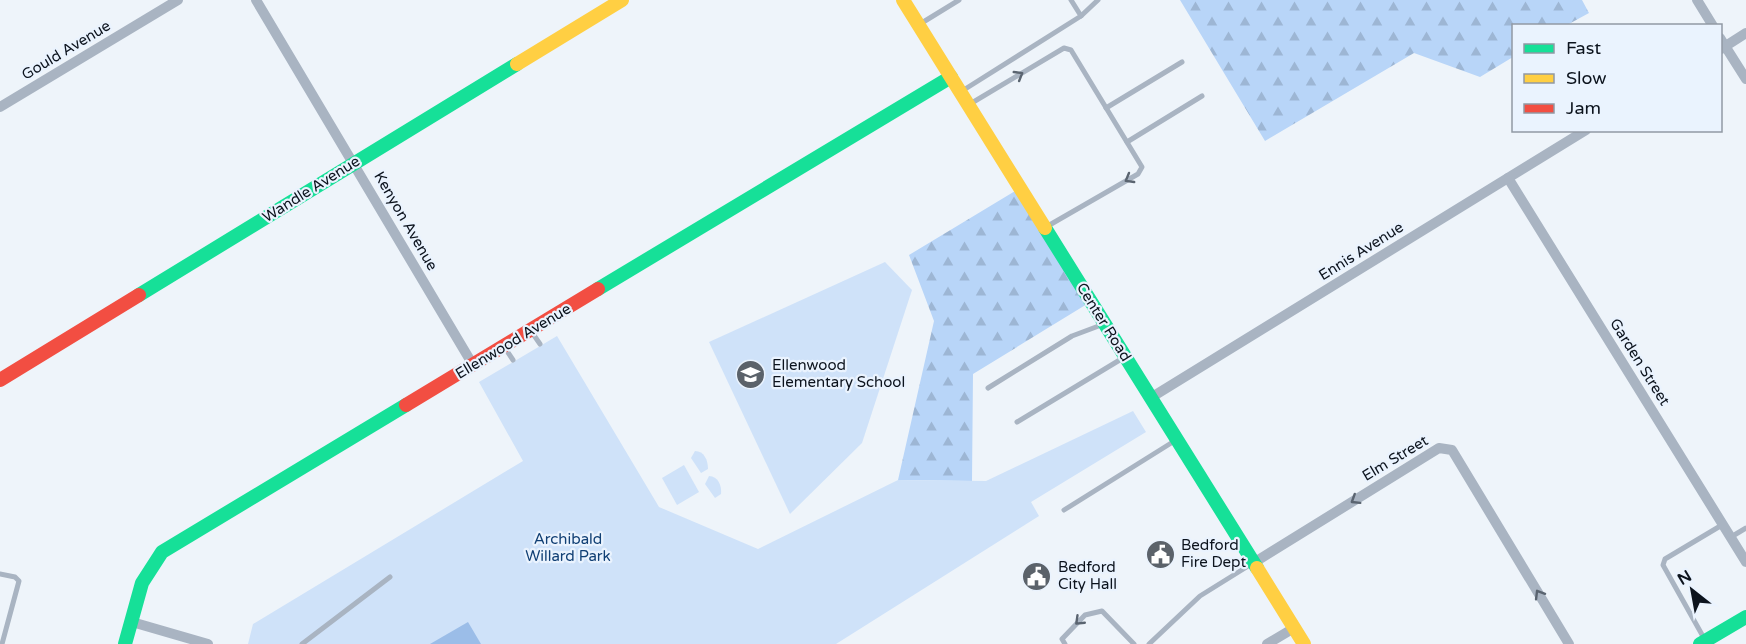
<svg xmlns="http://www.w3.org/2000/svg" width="1746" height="644" viewBox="0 0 1746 644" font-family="'Varela Round',sans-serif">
<defs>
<pattern id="forest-firs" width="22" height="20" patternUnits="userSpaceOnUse" patternTransform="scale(1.5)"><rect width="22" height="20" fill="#b8d5f8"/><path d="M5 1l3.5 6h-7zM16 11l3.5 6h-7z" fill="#9db6d4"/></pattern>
</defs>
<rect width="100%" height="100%" fill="#eef4fa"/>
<g fill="url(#forest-firs)">
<path d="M1180,0h402l7,13 -22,12 -53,1 -1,31 -33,20 -66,-24 -149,88z"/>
<path d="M1020,188l72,113 -119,73 -1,107 -74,-1 36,-159 -25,-66z"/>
</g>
<g fill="#cfe2f9">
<path d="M885,262l27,28 -50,153 -72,71 -81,-172z"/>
<path d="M557,336l102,171 99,42 140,-69 88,1 147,-70 13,21 -115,70 8,14 -203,128h-588l5,-20 270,-163 -44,-79z"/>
<path d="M695,451c9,0 13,9 13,18l-7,4 -10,-15z"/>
<path d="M684,465l15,27 -22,13 -15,-27z"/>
<path d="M709,476c9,0 13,10 12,18l-6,4 -10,-14z"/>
</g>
<path fill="#9bbde8" d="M468,622l13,22h-51z"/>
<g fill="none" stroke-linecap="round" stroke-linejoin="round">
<g stroke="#a9b4c2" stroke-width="5">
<path d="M1081,16l17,-16"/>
<path d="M920,24l39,-24"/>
<path d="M962,91l119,-75 -10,-16"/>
<path d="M970,104l94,-56 7,2 71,117 -4,7 -92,53"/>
<path d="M1106,108l76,-46"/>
<path d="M1127,142l75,-46"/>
<path d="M531,331l9,13"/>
<path d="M505,348l8,12"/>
<path d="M988,388l84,-52 32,-12"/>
<path d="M1017,422l106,-64"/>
<path d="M1064,510l112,-70"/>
<path d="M1731,537l15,-9"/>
<path d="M0,574l15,3 4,4 -17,63"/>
<path d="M1705,640l-42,-75 2,-6 57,-34"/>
<path d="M302,644l88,-67"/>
<path d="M1065,644l-3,-5 23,-24 17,-4 32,33"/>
<path d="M1149,644l51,-48 53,-33"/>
</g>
<g stroke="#a9b4c2" stroke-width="10">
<path d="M256,0l217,365"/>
<path d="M1697,0l16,26"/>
<path d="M1720,38l26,41"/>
<path d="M1721,49l25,-16"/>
<path d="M0,107l178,-107"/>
<path d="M1508,178l238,384"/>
<path d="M1152,397l434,-267"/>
<path d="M1255,562l184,-114 13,2 117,194"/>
<path d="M132,622l76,22"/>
<path d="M1267,644l27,-16"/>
</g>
<g stroke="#16e098" stroke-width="14">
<path d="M1045,228l212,340"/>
<path d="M598,289l353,-212"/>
<path d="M139,295l378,-231"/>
<path d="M125,644l17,-61 20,-31 244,-147"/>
<path d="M1700,644l46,-27"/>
</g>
<g stroke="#ffcf43" stroke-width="14">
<path d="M903,0l142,228"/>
<path d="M517,64l105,-64"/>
<path d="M1257,568l47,76"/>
</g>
<g stroke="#f24e42" stroke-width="14">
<path d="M0,380l139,-85"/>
<path d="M406,405l192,-116"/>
</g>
</g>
<defs><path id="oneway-chevron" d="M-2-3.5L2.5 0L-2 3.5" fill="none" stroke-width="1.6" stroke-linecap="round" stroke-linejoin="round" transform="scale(1.5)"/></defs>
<g stroke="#5a6470">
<use href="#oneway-chevron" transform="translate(1019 75) rotate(-31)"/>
<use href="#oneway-chevron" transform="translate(1129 179) rotate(150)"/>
<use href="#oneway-chevron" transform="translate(1355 500) rotate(148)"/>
<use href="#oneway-chevron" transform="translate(1539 594) rotate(-121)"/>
<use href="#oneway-chevron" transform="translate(1079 621) rotate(136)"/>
</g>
<defs>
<symbol id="school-disc" viewBox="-11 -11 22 22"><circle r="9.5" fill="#5b626a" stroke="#eaf3fe"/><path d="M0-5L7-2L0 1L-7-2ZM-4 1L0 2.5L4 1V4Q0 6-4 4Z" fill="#fff"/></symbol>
<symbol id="civic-disc" viewBox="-11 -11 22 22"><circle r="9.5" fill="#5b626a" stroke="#eaf3fe"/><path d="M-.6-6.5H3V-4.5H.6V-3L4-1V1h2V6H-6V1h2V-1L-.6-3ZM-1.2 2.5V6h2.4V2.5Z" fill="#fff"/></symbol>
</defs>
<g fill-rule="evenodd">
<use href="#school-disc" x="734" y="358" width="33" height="33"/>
<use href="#civic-disc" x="1144" y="538" width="33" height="33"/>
<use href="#civic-disc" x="1020" y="560" width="33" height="33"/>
</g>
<g text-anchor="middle" stroke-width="4.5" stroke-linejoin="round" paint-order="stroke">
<g font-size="15" fill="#0c131d" stroke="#eaf3fe">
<text transform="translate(66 50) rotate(-31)" y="5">Gould Avenue</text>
<text transform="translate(311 189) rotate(-32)" y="5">Wandle Avenue</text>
<text transform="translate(406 221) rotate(60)" y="5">Kenyon Avenue</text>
<text transform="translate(1361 251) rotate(-32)" y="5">Ennis Avenue</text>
<text transform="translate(1104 322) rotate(58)" y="5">Center Road</text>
<text transform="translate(513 341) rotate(-31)" y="5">Ellenwood Avenue</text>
<text transform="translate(1640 362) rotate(58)" y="5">Garden Street</text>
<text transform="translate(1395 458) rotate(-31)" y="5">Elm Street</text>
</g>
<g font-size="15" fill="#0c131d" stroke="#eaf3fe" text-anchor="start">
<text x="772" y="370">Ellenwood<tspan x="772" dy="17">Elementary School</tspan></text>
<text x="1181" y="550">Bedford<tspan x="1181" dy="17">Fire Dept</tspan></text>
<text x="1058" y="572">Bedford<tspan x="1058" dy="17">City Hall</tspan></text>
</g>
<g font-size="15" fill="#103f74" stroke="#eaf3fe">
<text x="568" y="544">Archibald<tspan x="568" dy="17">Willard Park</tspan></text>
</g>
</g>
<rect x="1512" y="24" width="210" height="108" fill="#eaf3fe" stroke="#9199a4" stroke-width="1.5"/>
<rect x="1524" y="44" width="30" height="9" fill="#16e098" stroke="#9199a4" stroke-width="1.5"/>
<text x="1566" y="54" font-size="18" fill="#0c131d">Fast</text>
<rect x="1524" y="74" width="30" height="9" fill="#ffcf43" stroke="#9199a4" stroke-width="1.5"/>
<text x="1566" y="84" font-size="18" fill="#0c131d">Slow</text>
<rect x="1524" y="104" width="30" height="9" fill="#f24e42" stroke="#9199a4" stroke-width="1.5"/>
<text x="1566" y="114" font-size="18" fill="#0c131d">Jam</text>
<g transform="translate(1692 590) rotate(329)" stroke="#eaf3fe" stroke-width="4.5" paint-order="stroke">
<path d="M0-4.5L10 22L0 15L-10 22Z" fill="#0c131d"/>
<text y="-9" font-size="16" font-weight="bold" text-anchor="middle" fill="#0c131d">N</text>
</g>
</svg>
